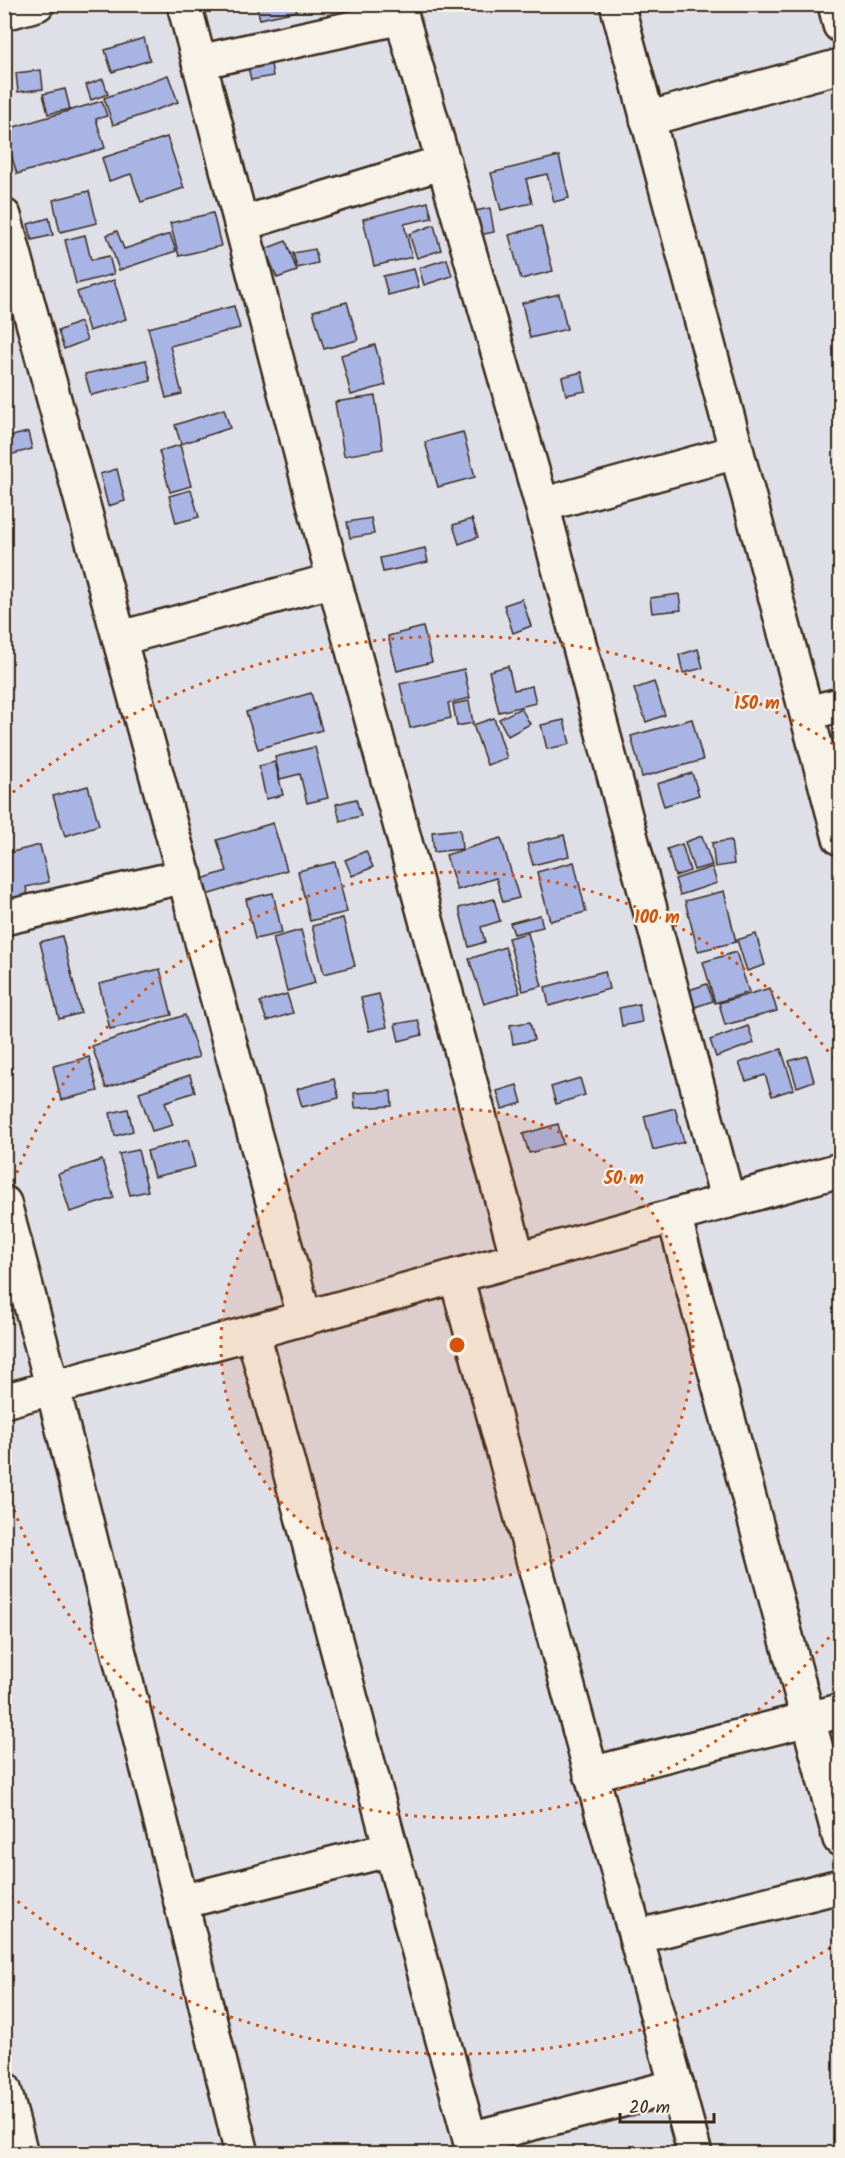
<svg xmlns="http://www.w3.org/2000/svg" width="845" height="2158" viewBox="0 0 845 2158" font-family="Kalam,sans-serif">
<rect width="100%" height="100%" fill="#dfe0e7"/>
<filter id="ink" filterUnits="userSpaceOnUse"><feTurbulence type="fractalNoise" baseFrequency=".0167" numOctaves="2"/><feDisplacementMap in="SourceGraphic" scale="12" xChannelSelector="R" yChannelSelector="G"/><feConvolveMatrix kernelMatrix="1 2 1 2 8 2 1 2 1" color-interpolation-filters="sRGB"/></filter>
<g filter="url(#ink)">
<g fill="#a7b4e4" stroke="#3b2a1e" stroke-width="1.5">
<path d="M256,4h39l2,7 -37,8z"/>
<path d="M144,38l6,22 -38,12 -7,-22z"/>
<path d="M270,58l3,18 -22,4 -4,-17z"/>
<path d="M41,70l2,19 -25,3 -2,-19z"/>
<path d="M168,75l10,27 -65,23 -9,-27z"/>
<path d="M103,79l5,15 -17,6 -5,-15z"/>
<path d="M65,89l5,20 -22,5 -5,-20z"/>
<path d="M102,101l5,15 -11,3 9,29 -88,26 -13,-44z"/>
<path d="M167,137l17,51 -43,14 -10,-28 -22,7 -7,-23z"/>
<path d="M559,156l10,42 -15,4 -7,-28 -21,5 6,24 -31,7 -10,-37z"/>
<path d="M89,191l8,32 -37,9 -7,-32z"/>
<path d="M428,202l4,16 -28,6 8,33 -38,9 -11,-47z"/>
<path d="M490,208l4,24 -19,4 -5,-24z"/>
<path d="M213,213l8,33 -42,10 -9,-33z"/>
<path d="M49,218l4,17 -21,5 -4,-16z"/>
<path d="M434,225l7,25 -24,8 -8,-24z"/>
<path d="M541,226l12,45 -32,8 -12,-44z"/>
<path d="M117,231l7,18 46,-15 6,17 -57,19 -12,-35z"/>
<path d="M85,235l6,25 18,-4 5,18 -38,10 -11,-44z"/>
<path d="M286,241l11,30 -20,7 -12,-29z"/>
<path d="M315,249l3,14 -21,5 -4,-15z"/>
<path d="M447,259l5,17 -28,9 -5,-17z"/>
<path d="M414,269l5,18 -31,8 -5,-19z"/>
<path d="M114,280l12,39 -37,12 -12,-39z"/>
<path d="M559,294l8,35 -37,9 -8,-35z"/>
<path d="M347,302l11,38 -34,9 -11,-38z"/>
<path d="M234,306l6,22 -70,18 12,48 -16,4 -18,-70z"/>
<path d="M80,322l7,18 -23,9 -6,-18z"/>
<path d="M375,345l11,40 -35,10 -10,-40z"/>
<path d="M146,360l5,21 -60,14 -6,-21z"/>
<path d="M582,372l4,19 -20,4 -4,-18z"/>
<path d="M375,396l8,53 -39,7 -9,-54z"/>
<path d="M224,409l6,19 -49,16 -6,-19z"/>
<path d="M28,432l4,17 -26,7 -2,-18z"/>
<path d="M463,432l12,45 -37,10 -13,-45z"/>
<path d="M180,445l11,41 -21,6 -11,-41z"/>
<path d="M117,469l8,32 -17,5 -8,-32z"/>
<path d="M191,490l8,27 -23,6 -7,-27z"/>
<path d="M371,518l3,16 -24,4 -3,-16z"/>
<path d="M472,519l6,18 -19,7 -6,-19z"/>
<path d="M425,548l3,14 -45,10 -3,-14z"/>
<path d="M679,594l2,16 -29,3 -2,-15z"/>
<path d="M522,599l9,27 -18,7 -9,-28z"/>
<path d="M423,627l9,35 -35,9 -9,-35z"/>
<path d="M698,649l5,19 -20,5 -4,-18z"/>
<path d="M508,666l6,24 18,-4 4,17 -37,9 -10,-41z"/>
<path d="M464,669l6,29 -22,5 3,15 -41,10 -10,-44z"/>
<path d="M654,682l11,33 -19,7 -12,-33z"/>
<path d="M311,693l11,37 -64,19 -12,-37z"/>
<path d="M469,701l4,22 -16,3 -4,-22z"/>
<path d="M521,708l9,16 -22,12 -9,-17z"/>
<path d="M494,718l13,40 -20,7 -14,-40z"/>
<path d="M692,719l11,41 -61,17 -11,-41z"/>
<path d="M564,720l6,24 -23,5 -6,-24z"/>
<path d="M315,747l13,51 -21,5 -7,-29 -20,5 -5,-22z"/>
<path d="M275,762l8,33 -17,4 -7,-33z"/>
<path d="M692,773l7,22 -35,11 -7,-22z"/>
<path d="M88,786l11,39 -34,11 -12,-40z"/>
<path d="M356,799l5,17 -21,5 -4,-17z"/>
<path d="M273,823l14,47 -87,27 -5,-16 32,-10 -10,-31z"/>
<path d="M460,829l2,20 -28,3 -2,-20z"/>
<path d="M564,835l5,21 -36,9 -6,-21z"/>
<path d="M702,836l10,29 -18,5 -9,-28z"/>
<path d="M501,838l18,60 -16,4 -7,-24 -39,12 -11,-35z"/>
<path d="M731,840l3,24 -19,3 -3,-24z"/>
<path d="M682,844l8,27 -15,5 -8,-27z"/>
<path d="M40,845l9,37 -23,5 2,9 -24,5v-47z"/>
<path d="M366,851l7,16 -21,9 -7,-16z"/>
<path d="M335,862l12,50 -37,9 -12,-50z"/>
<path d="M574,862l12,50 -36,9 -13,-49z"/>
<path d="M712,867l5,16 -37,12 -5,-16z"/>
<path d="M724,891l12,51 -38,9 -13,-50z"/>
<path d="M273,893l9,40 -27,6 -9,-40z"/>
<path d="M494,899l6,22 -19,6 4,15 -16,5 -10,-39z"/>
<path d="M540,915l3,12 -29,7 -4,-11z"/>
<path d="M343,918l12,48 -31,8 -12,-48z"/>
<path d="M301,930l14,53 -28,8 -14,-53z"/>
<path d="M528,933l14,53 -19,5 -15,-53z"/>
<path d="M756,934l9,31 -18,6 -10,-31z"/>
<path d="M62,936l19,77 -22,6 -19,-77z"/>
<path d="M505,947l15,46 -36,11 -15,-45z"/>
<path d="M736,952l13,40 -34,11 -12,-41z"/>
<path d="M160,969l12,46 -62,14 -11,-45z"/>
<path d="M605,971l4,18 -60,17 -4,-19z"/>
<path d="M707,984l6,17 -33,11 -6,-17z"/>
<path d="M770,988l7,23 -52,14 -6,-22z"/>
<path d="M287,994l6,19 -26,8 -7,-19z"/>
<path d="M379,994l8,33 -18,4 -8,-33z"/>
<path d="M639,1004l3,18 -20,4 -3,-18z"/>
<path d="M185,1015l14,42 -93,31 -14,-42z"/>
<path d="M418,1020l4,15 -23,6 -4,-17z"/>
<path d="M530,1022l4,18 -21,4 -3,-19z"/>
<path d="M748,1026l6,17 -38,14 -6,-17z"/>
<path d="M781,1049l13,40 -22,7 -7,-21 -19,6 -7,-18z"/>
<path d="M807,1056l7,25 -17,6 -8,-26z"/>
<path d="M89,1057l9,34 -37,9 -8,-34z"/>
<path d="M190,1075l5,17 -30,10 8,23 -21,6 -13,-39z"/>
<path d="M580,1078l5,17 -29,9 -5,-17z"/>
<path d="M334,1079l5,19 -37,9 -5,-18z"/>
<path d="M517,1085l5,18 -20,6 -5,-18z"/>
<path d="M391,1091l1,15 -37,2 -1,-15z"/>
<path d="M675,1108l9,34 -31,8 -9,-34z"/>
<path d="M128,1109l5,22 -18,5 -5,-23z"/>
<path d="M558,1124l5,20 -34,9 -6,-19z"/>
<path d="M188,1140l7,27 -41,10 -7,-26z"/>
<path d="M138,1150l10,41 -18,4 -11,-41z"/>
<path d="M102,1160l12,38 -44,14 -12,-38z"/>
</g>
<g fill="none" stroke-linecap="round" stroke-linejoin="round">
<defs>
<g id="street">
<path d="M184,4l150,576 184,679"/>
<path d="M398,4l144,501 186,696"/>
<path d="M617,4l223,834"/>
<path d="M835,4l5,21"/>
<path d="M4,13l33,-9"/>
<path d="M199,62l203,-45"/>
<path d="M647,119l193,-53"/>
<path d="M4,216l301,1103"/>
<path d="M241,224l203,-62"/>
<path d="M542,505l194,-53"/>
<path d="M121,638l213,-58"/>
<path d="M807,713l33,-8"/>
<path d="M4,918l181,-42"/>
<path d="M674,1216l166,623"/>
<path d="M456,1276l239,878"/>
<path d="M253,1333l138,516 83,305"/>
<path d="M53,1389l128,513 61,252"/>
<path d="M591,1774l249,-63"/>
<path d="M181,1902l210,-53"/>
<path d="M636,1937l204,-51"/>
<path d="M4,2089l17,65"/>
<path d="M470,2139l207,-53"/>
</g>
<g id="secondary">
<path d="M4,1203l49,186"/>
<path d="M4,1401l836,-231"/>
</g>
</defs>
<use href="#street" stroke="#3b2a1e" stroke-width="38"/>
<use href="#secondary" stroke="#3b2a1e" stroke-width="38"/>
<use href="#street" stroke="#f7f3e8" stroke-width="33"/>
<use href="#secondary" stroke="#f7f3e8" stroke-width="33"/>
</g>
</g>
<circle cx="457" cy="1345" r="236" fill="#d7540e" fill-opacity=".12"/>
<g fill="none" stroke="#d7540e" stroke-width="3" stroke-dasharray="3 6">
<circle cx="457" cy="1345" r="236"/>
<path d="M840 1623A473 473 0 0 1 5 1483M5 1207A473 473 0 0 1 840 1067"/>
<path d="M838 1943A709 709 0 0 1 6 1892M6 798A709 709 0 0 1 838 747"/>
</g>
<circle cx="457" cy="1345" r="9" fill="#d7540e" stroke="#f7f3e8" stroke-width="3"/>
<g font-size="18" text-anchor="middle" font-weight="bold" fill="#d7540e" stroke="#f7f3e8" stroke-width="4.5" stroke-linejoin="round" paint-order="stroke">
<text x="757" y="709">150 m</text>
<text x="657" y="923">100 m</text>
<text x="624" y="1184">50 m</text>
</g>
<rect width="845" height="2158" fill="none" stroke="#f7f3e8" stroke-width="24"/>
<rect x="12" y="12" width="821" height="2134" fill="none" stroke="#3b2a1e" stroke-width="2" filter="url(#ink)"/>
<path d="M620 2113v9h94v-9" fill="none" stroke="#3b2a1e" stroke-width="3"/>
<text x="629" y="2113" font-size="18" fill="#3b2a1e" stroke="#f7f3e8" stroke-width="4.5" paint-order="stroke">20 m</text>
</svg>
